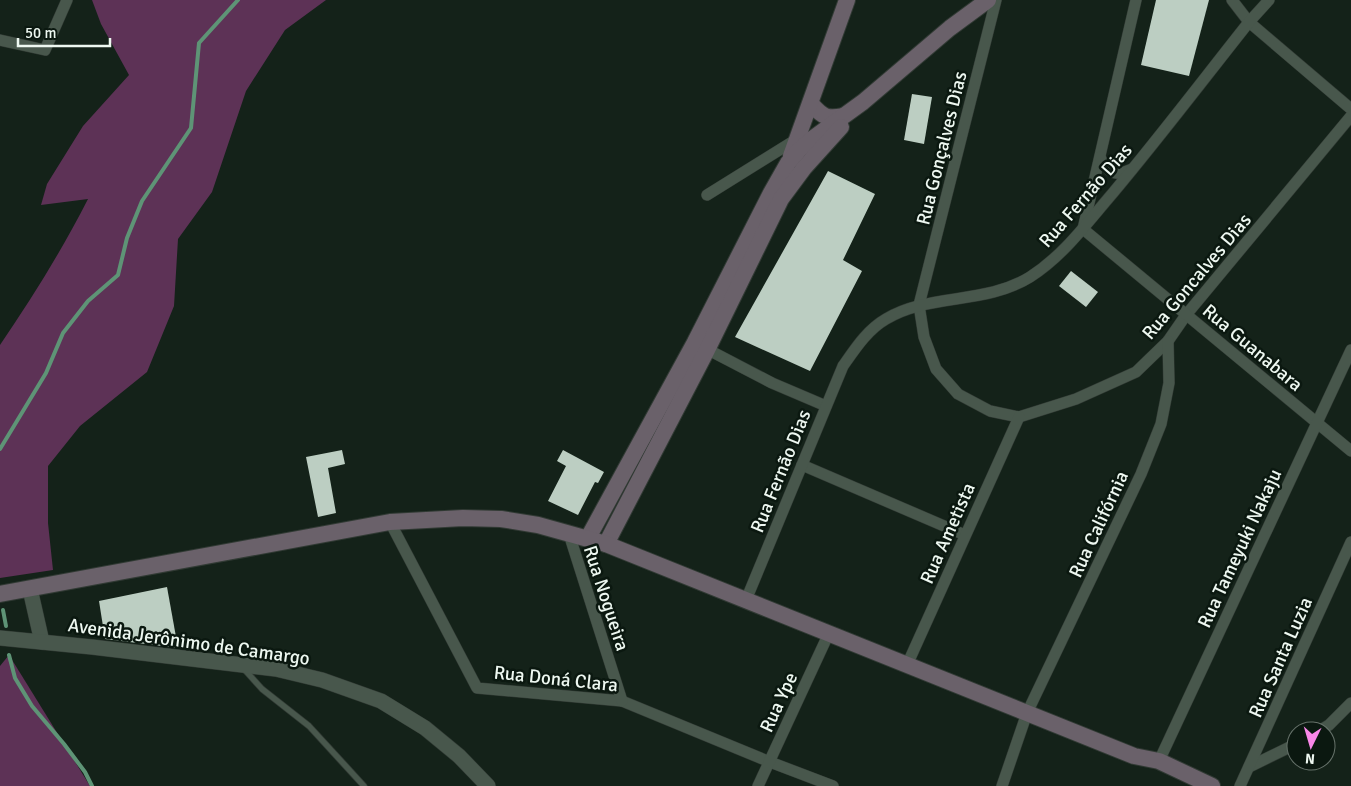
<svg xmlns="http://www.w3.org/2000/svg" width="1351" height="786" viewBox="0 0 1351 786" font-family="Signika,sans-serif">
<rect width="100%" height="100%" fill="#142219"/>
<g fill="#5d3256">
<path d="M92,0h234l-41,30 -39,61 -34,101 -34,47 -4,67 -27,66 -67,54 -32,40v57l5,47 -53,8v-233c32,-47 62,-95 88,-146l-47,6 6,-21 36,-58 46,-51 -28,-51z"/>
<path d="M9,655l81,131h-90v-120z"/>
</g>
<g fill="none" stroke-linecap="round" stroke-linejoin="round">
<g stroke="#5e9476" stroke-width="4">
<path d="M0,449l46,-76 17,-40 25,-32 30,-26 9,-37 15,-37 49,-73 8,-85 39,-43"/>
<path d="M3,610l3,16"/>
<path d="M9,655l6,23 17,28 32,38 21,28 7,14"/>
</g>
</g>
<g fill="#bccec2">
<path d="M1156,0h53l-20,76 -48,-11z"/>
<path d="M912,94l20,3 -8,47 -20,-4z"/>
<path d="M828,171l47,23 -32,66 19,11 -52,100 -75,-34z"/>
<path d="M1071,271l27,21 -12,15 -27,-21z"/>
<path d="M342,450l3,14 -17,4 8,45 -18,4 -12,-60z"/>
<path d="M563,450l41,22 -6,11 -3,-1 -17,33 -30,-14 18,-35 -9,-5z"/>
<path d="M167,587l11,61 -73,-9 -6,-38z"/>
</g>
<g fill="none" stroke-linecap="round" stroke-linejoin="round">
<defs>
<path id="service" d="M244,669l18,20 47,37 55,60"/>
<g id="minor">
<path d="M996,0l-77,305 5,32 12,32 22,25 32,17 29,6 57,-18 60,-27 32,-31 18,-26 165,-199"/>
<path d="M1136,0l-53,229 268,222"/>
<path d="M1232,0l17,22 102,87"/>
<path d="M0,40l45,10 22,-50"/>
<path d="M1100,157c8,17 15,20 32,12"/>
<path d="M707,195l90,-56"/>
<path d="M701,346l71,37 54,23"/>
<path d="M802,465l163,70"/>
<path d="M390,522l87,166 145,13 148,61 63,24"/>
<path d="M569,534l53,167"/>
<path d="M746,600l97,-234c12,-17 24,-36 43,-47 43,-26 99,-14 144,-42 33,-21 57,-54 82,-83 47,-56 91,-114 137,-172l20,-22"/>
<path d="M907,665l112,-248"/>
<path d="M1319,731l10,-6 22,-22"/>
<path d="M1159,761l192,-411"/>
<path d="M1249,767l47,-23"/>
<path d="M758,786l71,-153"/>
<path d="M1002,786l25,-73 114,-239 20,-50 8,-41 -1,-42"/>
<path d="M1240,786l111,-244"/>
</g>
<g id="tertiary">
<path d="M30,589l12,53"/>
<path d="M0,638l92,9 184,22 46,11 59,21 44,27 34,28 29,30"/>
</g>
<g id="secondary">
<path d="M812,105c11,12 15,14 31,11"/>
<path d="M791,156l56,-156"/>
<path d="M588,538l107,-196 76,-149 17,-30 11,-13 13,-11 51,-37 87,-74 38,-28"/>
<path d="M606,544l101,-194 74,-151 23,-31 37,-41"/>
<path d="M0,594l390,-72 73,-4 38,1 37,6 68,19 528,212 25,5 53,25"/>
</g>
</defs>
<use href="#service" stroke="#313a34" stroke-width="7"/>
<use href="#minor" stroke="#313a34" stroke-width="12"/>
<use href="#tertiary" stroke="#313a34" stroke-width="16"/>
<use href="#secondary" stroke="#313a34" stroke-width="18"/>
<use href="#service" stroke="#48574c" stroke-width="5.5"/>
<use href="#minor" stroke="#48574c" stroke-width="11"/>
<use href="#tertiary" stroke="#48574c" stroke-width="15"/>
<use href="#secondary" stroke="#6a616a" stroke-width="16"/>
</g>
<g text-anchor="middle" stroke-width="5" stroke-linejoin="round" paint-order="stroke">
<g font-size="19" fill="#eef8f1" stroke="#0b1810">
<text transform="translate(941 148) rotate(-76)" y="7">Rua Gonçalves Dias</text>
<text transform="translate(1085 195) rotate(-49)" y="7">Rua Fernão Dias</text>
<text transform="translate(1196 276) rotate(-50)" y="7">Rua Goncalves Dias</text>
<text transform="translate(1253 347) rotate(40)" y="7">Rua Guanabara</text>
<text transform="translate(780 471) rotate(-68)" y="7">Rua Fernão Dias</text>
<text transform="translate(1098 524) rotate(-65)" y="7">Rua Califórnia</text>
<text transform="translate(947 533) rotate(-66)" y="7">Rua Ametista</text>
<text transform="translate(1239 548) rotate(-65)" y="7">Rua Tameyuki Nakaju</text>
<text transform="translate(607 598) rotate(72)" y="7">Rua Nogueira</text>
<text transform="translate(189 641) rotate(8)" y="7">Avenida Jerônimo de Camargo</text>
<text transform="translate(1280 657) rotate(-66)" y="7">Rua Santa Luzia</text>
<text transform="translate(556 678) rotate(6)" y="7">Rua Doná Clara</text>
<text transform="translate(778 702) rotate(-65)" y="7">Rua Ype</text>
</g>
</g>
<g transform="translate(1311 746) rotate(185)"><circle r="24" fill="#0b1810" stroke="#66726a"/>
<path d="M0-4L9 19L0 12L-9 19Z" fill="#f987e8"/>
<text y="-8" font-size="14" font-weight="bold" text-anchor="middle" fill="#eef8f1">N</text>
</g>
<path d="M18 38v8h92v-8" fill="none" stroke="#eef8f1" stroke-width="2.5"/>
<text x="25" y="38" font-size="15" fill="#eef8f1" stroke="#0b1810" stroke-width="4" paint-order="stroke">50 m</text>
</svg>
